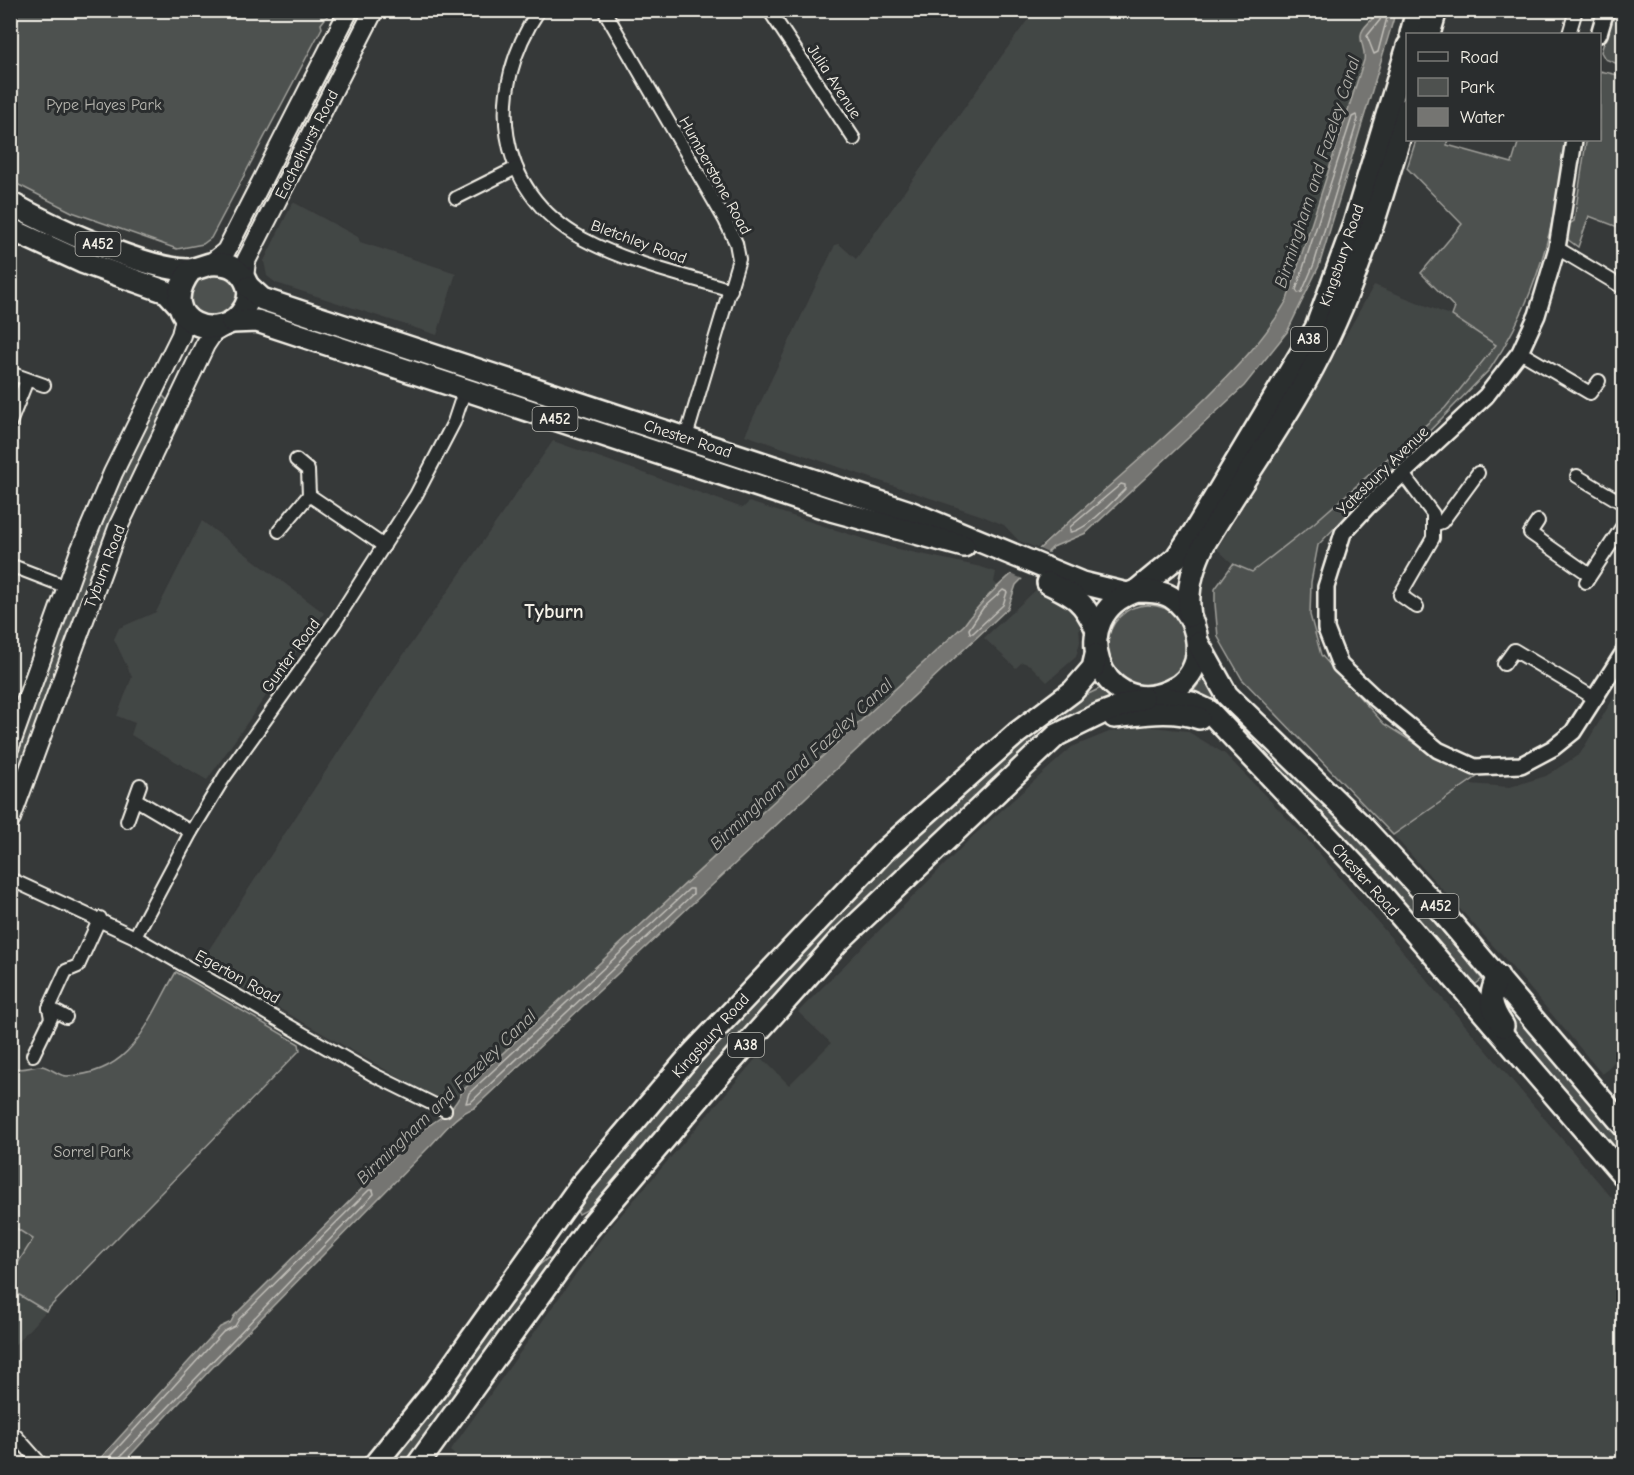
<svg xmlns="http://www.w3.org/2000/svg" width="1634" height="1475" viewBox="0 0 1634 1475" font-family="'Comic Neue',sans-serif">
<rect width="100%" height="100%" fill="#363939"/>
<filter id="ink" filterUnits="userSpaceOnUse"><feTurbulence type="fractalNoise" baseFrequency=".0167" numOctaves="2"/><feDisplacementMap in="SourceGraphic" scale="12" xChannelSelector="R" yChannelSelector="G"/><feConvolveMatrix kernelMatrix="1 2 1 2 8 2 1 2 1" color-interpolation-filters="sRGB"/></filter>
<g filter="url(#ink)">
<g fill="#434645">
<path d="M1034,11h342l-15,31 5,9 -2,9 -77,240 -15,27 -25,30 -62,62 -81,73 -67,56 -18,-7 -15,-16 -24,-10 -235,-80 90,-190 4,-1 17,15z"/>
<path d="M293,202l65,35 2,5 96,31 -19,62 -161,-52 -9,-7 -3,-15z"/>
<path d="M1374,285l78,31 44,29 -51,63 -131,115 -62,49 -19,-8 -16,-15 90,-145z"/>
<path d="M553,441l190,67 6,-6 140,45 92,20 15,5 -2,10 4,4 -18,17 -16,22 -517,480 -247,-142 181,-276z"/>
<path d="M202,521l122,92 -117,167 -76,-45 4,-12 -18,-7 15,-39 -18,-38 5,-11 37,-16z"/>
<path d="M1037,589l27,10 12,15 3,8 1,20 -4,15 -29,25 -17,-17 -8,-3 -6,6 -32,-30z"/>
<path d="M1623,682v371l-21,21 -96,-114 -113,-125 76,-51 41,3 36,-11 34,-22z"/>
<path d="M1145,726l42,5 38,23 83,86 315,371v253h-1158l-15,-13 153,-215 156,-181 30,30 42,-42 -33,-31 175,-176 99,-89 37,-15z"/>
<path d="M10,1225l74,45 -73,79h-1z"/>
</g>
<g fill="#4e514f" stroke="#a1a19c" stroke-width="1.5">
<path d="M10,11l1,-1 320,1 -10,13 1,4 -111,210 -8,6 -26,5 -105,-37 -61,-31z"/>
<path d="M1614,11h9v55l-18,-7 -4,-7z"/>
<path d="M1600,71l23,5v29l-5,5 6,4 -1,115 -34,-13 -11,31 -11,-8 1,-14 6,-4 12,-79 -3,-2h17z"/>
<path d="M1416,140h32l-1,5 65,18 7,-23h48c-12,83 -29,158 -77,229l-172,176 -7,37 -1,33 11,40 63,69 67,42 30,8 -88,61 -151,-156 -24,-42 -3,-33v-15l18,-25 19,8 62,-49 131,-115 51,-63 -44,-29 3,-8 -34,-35 41,-49 -55,-56z"/>
<path d="M212,273l17,2 11,13 -4,18c-16,11 -26,14 -44,5l-4,-17 9,-14z"/>
<path d="M161,394l8,8 -158,407v-39l46,-133 52,-135 30,-68z"/>
<circle cx="1148" cy="645" r="40"/>
<path d="M1207,672l239,263 36,44 -6,5 -11,-8 -273,-283z"/>
<path d="M1103,687l9,7 1,7 -70,40 -417,433c-19,11 -28,32 -47,40l-2,-2 34,-52 32,-40 222,-240 194,-172z"/>
<path d="M176,972l123,72 1,6 -254,261 -35,-21v-16l22,-35 -22,-14v-77l5,-12 -5,-3v-67c12,6 18,0 31,0 8,1 16,10 25,10 66,-2 80,-54 109,-104z"/>
<path d="M1516,1009l107,128v29l-119,-147z"/>
<path d="M548,1258l4,2 1,8 -146,196h-23l132,-166 20,-30z"/>
</g>
<path fill="#757572" stroke="#a8a7a1" stroke-width="1.5" d="M1376,11h19l-2,10 -74,245 -32,66 -43,54 -158,147 -33,14 -37,38 -8,23 -534,500c-19,7 -28,21 -42,36l-222,226 -88,94h-27l125,-137 11,-5 3,-6 184,-183c21,-16 32,-16 45,-43l501,-465c20,-29 47,-50 73,-74 55,-52 115,-100 169,-153 31,-31 59,-59 81,-98l77,-240c2,-10 -4,-16 -3,-25 1,-10 13,-13 15,-24z"/>
<path fill="#363939" d="M1037,548l13,6 -25,26 -16,-7z"/>
<g fill="none" stroke-linecap="round" stroke-linejoin="round">
<g stroke="#c1bfb9" stroke-width="1.5">
<path d="M1382,10l-2,10 -13,16 7,18 4,-2 11,-42"/>
<path d="M1356,115l2,4 -44,145 -12,28 -4,1 -2,-3 56,-173z"/>
<path d="M1121,484l4,1v4c-11,11 -40,43 -55,43v-5z"/>
<path d="M1003,590l4,2 -4,13 -30,28h-3l-1,-4 14,-21z"/>
<path d="M689,889h4v5l-222,208 -5,1 3,-10z"/>
<path d="M103,1464l120,-132 12,-6 4,-7 130,-129h4l1,4 -255,264 -1,6"/>
</g>
<defs>
<g id="minor">
<path d="M539,10c-53,79 -46,180 44,229 45,24 99,36 148,51"/>
<path d="M604,10l121,210 11,23 3,16 -53,178"/>
<path d="M769,10l85,129"/>
<path d="M1569,34l7,-24"/>
<path d="M456,198l60,-30"/>
<path d="M1557,248l67,40"/>
<path d="M1520,352l70,41 9,-12"/>
<path d="M10,373l34,12"/>
<path d="M10,423l17,-43"/>
<path d="M296,460l12,10 1,25"/>
<path d="M1403,474l30,40v24l-33,57 17,12"/>
<path d="M1577,476l47,28"/>
<path d="M1538,521l-8,12 60,42"/>
<path d="M1433,525l9,-3 36,-49"/>
<path d="M279,531l30,-36 75,51"/>
<path d="M10,565l57,22"/>
<path d="M1586,582l38,-58"/>
<path d="M1504,664l10,-14 82,49"/>
<path d="M135,799l56,33"/>
<path d="M127,821l13,-36"/>
<path d="M10,879l125,58 239,138 71,35"/>
<path d="M135,937l56,-105 34,-56 110,-154 81,-127 38,-73 11,-33"/>
<path d="M66,1017l-17,-9 17,-37 12,-5 22,-48"/>
<path d="M33,1055l18,-37 -2,-10"/>
<path d="M10,1433l6,3 25,28"/>
</g>
<g id="tertiary">
<path d="M1599,34l7,-24"/>
<path d="M1574,140l-17,108 -20,67 -17,37 -34,44 -118,110 -25,27 -17,54v42l14,36 35,33 63,52 37,17 46,-2 32,-17 20,-16 51,-80"/>
</g>
<g id="secondary">
<path d="M210,264l16,-13 123,-241"/>
<path d="M244,278l2,-17 128,-251"/>
<path d="M10,746l70,-195 33,-78 68,-138 4,-17"/>
<path d="M10,821l109,-296 86,-180 8,-12 12,-7"/>
</g>
<g id="trunk">
<path d="M1411,34l6,-24"/>
<path d="M1429,34l7,-24"/>
<path d="M10,203c39,22 138,68 181,67"/>
<path d="M10,229l72,33 85,30 10,11"/>
<path d="M210,264c16,-1 27,2 35,16 5,9 5,18 0,27 -22,41 -94,15 -54,-37z"/>
<path d="M249,287l13,12 645,212 175,72 45,11"/>
<path d="M232,322l25,-1 574,189 133,36"/>
<path d="M1048,583c27,13 35,17 48,45"/>
<path d="M1136,591l40,-33 20,-29 120,-201 38,-104 54,-178"/>
<path d="M1136,591c12,0 25,0 35,6 21,13 30,41 25,64 -4,14 -14,25 -27,30 -70,31 -106,-76 -33,-100z"/>
<path d="M1190,616c-4,-24 3,-50 14,-72 33,-55 70,-107 101,-162 48,-84 76,-181 103,-273"/>
<path d="M1198,643l29,52 134,130 81,87 182,214"/>
<path d="M1157,696l35,7 17,8 31,33 132,139 252,293"/>
<path d="M1114,717c28,-3 58,-9 85,1"/>
<path d="M1498,976c-10,21 -8,31 5,50"/>
<path d="M375,1464l60,-74 145,-204 110,-130 194,-205 133,-118 56,-42 20,-23 3,-13"/>
<path d="M418,1464l170,-235 126,-148 123,-138 220,-208 43,-21 43,-16"/>
</g>
</defs>
<use href="#minor" stroke="#f4f1e8" stroke-width="16"/>
<use href="#tertiary" stroke="#f4f1e8" stroke-width="20"/>
<use href="#secondary" stroke="#f4f1e8" stroke-width="22"/>
<use href="#trunk" stroke="#f4f1e8" stroke-width="26"/>
<use href="#minor" stroke="#2a2d2e" stroke-width="12"/>
<use href="#tertiary" stroke="#2a2d2e" stroke-width="15"/>
<use href="#secondary" stroke="#2a2d2e" stroke-width="18"/>
<use href="#trunk" stroke="#2a2d2e" stroke-width="21"/>
</g>
</g>
<g text-anchor="middle" stroke-width="6" stroke-linejoin="round" paint-order="stroke">
<g fill="#2a2d2e" stroke="#b7b6b0" stroke-width="1.5">
<rect x="75.5" y="232" width="45" height="24" rx="4.5"/>
<rect x="1291" y="327" width="36" height="24" rx="4.5"/>
<rect x="532.5" y="407" width="45" height="24" rx="4.5"/>
<rect x="1413.5" y="894" width="45" height="24" rx="4.5"/>
<rect x="728" y="1033" width="36" height="24" rx="4.5"/>
</g>
<g font-size="15" font-weight="bold" fill="#f4f1e8">
<text x="98" y="249">A452</text>
<text x="1309" y="344">A38</text>
<text x="555" y="424">A452</text>
<text x="1436" y="911">A452</text>
<text x="746" y="1050">A38</text>
</g>
<g font-size="16" fill="#f4f1e8" stroke="#2a2d2e">
<text transform="translate(835 81) rotate(57)" y="6">Julia Avenue</text>
<text transform="translate(306 144) rotate(-63)" y="6">Eachelhurst Road</text>
<text transform="translate(716 175) rotate(61)" y="6">Humberstone Road</text>
<text transform="translate(639 241) rotate(20)" y="6">Bletchley Road</text>
<text transform="translate(1341 255) rotate(-71)" y="6">Kingsbury Road</text>
<text transform="translate(688 438) rotate(18)" y="6">Chester Road</text>
<text transform="translate(1382 470) rotate(-44)" y="6">Yatesbury Avenue</text>
<text transform="translate(104 566) rotate(-69)" y="6">Tyburn Road</text>
<text transform="translate(290 655) rotate(-54)" y="6">Gunter Road</text>
<text transform="translate(1366 879) rotate(48)" y="6">Chester Road</text>
<text transform="translate(238 976) rotate(29)" y="6">Egerton Road</text>
<text transform="translate(710 1035) rotate(-48)" y="6">Kingsbury Road</text>
</g>
<g font-size="16" fill="#bab9b2" stroke="#2a2d2e">
<text x="104" y="110">Pype Hayes Park</text>
<text x="92" y="1157">Sorrel Park</text>
</g>
<g font-size="18" font-style="italic" fill="#b4b3ad" stroke="#2a2d2e">
<text transform="translate(1317 172) rotate(-72)" y="6">Birmingham and Fazeley Canal</text>
<text transform="translate(801 764) rotate(-43)" y="6">Birmingham and Fazeley Canal</text>
<text transform="translate(446 1097) rotate(-44)" y="6">Birmingham and Fazeley Canal</text>
</g>
<g font-size="20" font-weight="bold" fill="#f4f1e8" stroke="#2a2d2e">
<text x="554" y="618">Tyburn</text>
</g>
</g>
<rect width="1634" height="1475" fill="none" stroke="#2a2d2e" stroke-width="36"/>
<rect x="18" y="18" width="1598" height="1439" fill="none" stroke="#f4f1e8" stroke-width="2" filter="url(#ink)"/>
<rect x="1406" y="33" width="195" height="108" fill="#2a2d2e" stroke="#7b7b78" stroke-width="1.5"/>
<rect x="1418" y="52" width="30" height="9" fill="#2a2d2e" stroke="#7b7b78" stroke-width="1.5"/>
<text x="1460" y="63" font-size="18" fill="#f4f1e8">Road</text>
<rect x="1418" y="78" width="30" height="18" fill="#4e514f" stroke="#7b7b78" stroke-width="1.5"/>
<text x="1460" y="93" font-size="18" fill="#f4f1e8">Park</text>
<rect x="1418" y="108" width="30" height="18" fill="#757572" stroke="#7b7b78" stroke-width="1.5"/>
<text x="1460" y="123" font-size="18" fill="#f4f1e8">Water</text>
</svg>
